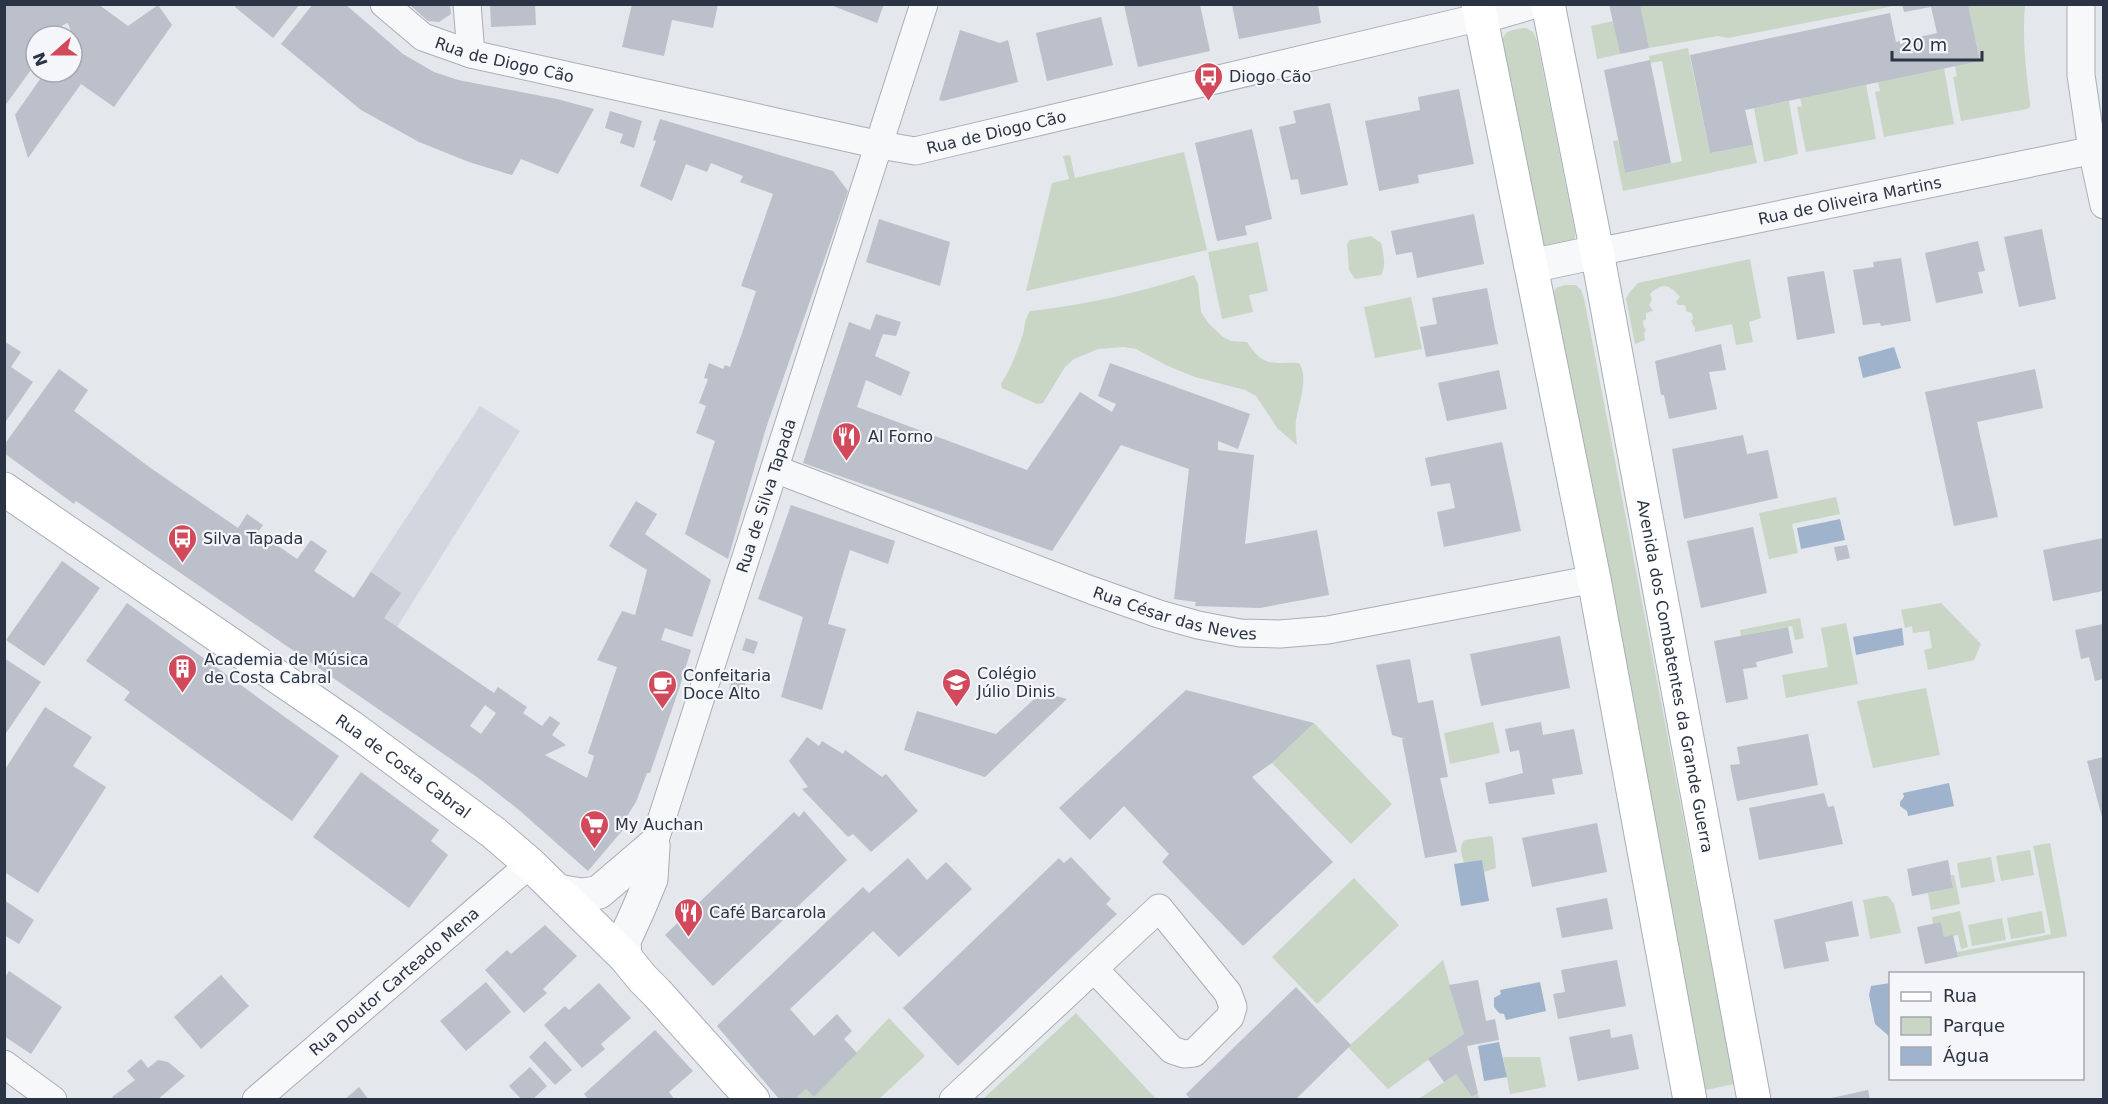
<svg xmlns="http://www.w3.org/2000/svg" width="2108" height="1104" viewBox="0 0 2108 1104" font-family="'DejaVu Sans',sans-serif">
<rect width="100%" height="100%" fill="#e4e7ec"/>
<path fill="#d2d6de" d="M480,406l40,25 -123,196 -43,64 -43,-29z"/>
<g fill="#c9d6c5">
<path d="M1640,5h253l-4,2 -161,31 -10,-2 -69,12z"/>
<path d="M1968,5h57c-3,33 1,65 5,99v3l-3,2 -66,12 -8,-44 4,-1 -2,-10 25,-6z"/>
<path d="M1613,21l7,33 -23,5 -6,-33z"/>
<path d="M1526,28l7,4 4,9 38,191v6c-8,8 -22,10 -32,7l-42,-197c2,-18 8,-18 25,-20z"/>
<path d="M1688,48l22,105 43,-8 4,18 -134,28 -10,-50 5,-1 7,33 57,-12 -20,-100 -12,2 -1,-7z"/>
<path d="M1944,68l10,56 -70,13 -9,-45 5,-1 -2,-9z"/>
<path d="M1866,84l10,55 -70,13 -9,-45 5,-1 -2,-8z"/>
<path d="M1789,101l9,53 -34,8 -10,-54z"/>
<path d="M1184,152l23,98 -181,41 26,-108 17,-4 -6,-23 7,-1 5,23z"/>
<path d="M1371,236l10,7c2,11 6,21 0,32l-26,4 -6,-9 -2,-26 3,-4z"/>
<path d="M1258,242l10,49 -19,4 4,17 -31,7 -14,-67z"/>
<path d="M1750,259l11,59 -12,4 4,20 -17,3 -4,-21 -37,8v-4l-4,-7 2,-2 -1,-6 -6,-2v-4l-2,-2h-6l-2,-3 4,-5c-12,-14 -18,-14 -30,-3l2,6 -3,5 4,6 -7,2v6l-3,2 1,7 2,1 -2,5 1,6 -10,4 -9,-45 3,-6 9,-10z"/>
<path d="M1194,275l4,9 3,28 8,12 14,13 8,4 16,1c16,26 27,20 52,21 10,13 0,41 -3,57 -1,8 0,16 1,25l-19,-16 -22,-33 -11,-6 -50,-13 -27,-11 -32,-17 -12,-2 -26,2 -24,10 -9,8 -22,36 -6,1 -35,-16 -1,-4c10,-15 16,-32 22,-50 2,-8 2,-16 7,-23 56,-6 111,-19 164,-36z"/>
<path d="M1565,285h11l5,5 3,8 150,786 -33,7 -149,-796 4,-7z"/>
<path d="M1411,297l11,52 -47,9 -11,-51z"/>
<path d="M1836,497l4,17 -48,10 6,29 -29,6 -10,-46z"/>
<path d="M1941,603l40,41 -7,16 -46,10 -4,-20 8,-2 -3,-17 -16,2 -1,-7 -7,2 -4,-18z"/>
<path d="M1800,618l4,20 -9,2 -3,-14 -51,10 -1,-6z"/>
<path d="M1846,623l12,61 -72,14 -4,-23 46,-8 -7,-39z"/>
<path d="M1926,688l14,67 -67,13 -16,-67z"/>
<path d="M1493,722l7,31 -50,11 -6,-31z"/>
<path d="M1314,723l78,81 -41,40 -79,-81z"/>
<path d="M1491,836l2,2 3,30 -12,4 -2,-12 -18,3c-2,-8 -6,-17 1,-23z"/>
<path d="M2050,843l17,93 -109,21 -1,-5 94,-18 -18,-88z"/>
<path d="M2030,850l4,25 -33,6 -5,-25z"/>
<path d="M1991,857l4,25 -34,6 -4,-25z"/>
<path d="M1951,875h3l6,29 -29,6 -3,-17 25,-5z"/>
<path d="M1354,878l45,47 -82,79 -45,-47z"/>
<path d="M1884,896h4l6,8 7,29 -31,6 -7,-39z"/>
<path d="M1960,911l8,36 -7,2 -3,-14 -14,2 -3,-15 -8,2 -1,-7z"/>
<path d="M2042,911l3,22 -34,6 -4,-21z"/>
<path d="M2002,918l4,22 -34,6 -4,-21z"/>
<path d="M1443,960l21,74 -76,55 -40,-42z"/>
<path d="M1076,1013l80,86h-173z"/>
<path d="M889,1018l36,38 -46,43 -85,1 12,-11 8,8z"/>
<path d="M1503,1057h37l6,30 -36,7z"/>
<path d="M1456,1074l16,23 6,-4 2,6 -63,1z"/>
</g>
<g fill="#9fb4cc">
<path d="M1894,347l7,21 -38,10 -5,-21z"/>
<path d="M1840,519l5,21 -44,9 -4,-21z"/>
<path d="M1902,628l2,17 -48,10 -3,-18z"/>
<path d="M1949,783l5,23 -46,10 -1,-5 -7,-5v-4l4,-5 -1,-4z"/>
<path d="M1482,860l7,41 -28,5 -7,-42z"/>
<path d="M1540,982l6,29 -40,9 -2,-6 -5,-1 -5,-6v-9l7,-4 -1,-4z"/>
<path d="M1890,983v54l-15,-13 -6,-29 2,-9z"/>
<path d="M1499,1042l8,35 -23,4 -6,-35z"/>
</g>
<g fill="#bbc0ca" fill-rule="evenodd">
<path d="M4,4h94l30,22 30,-21 14,20 -58,82 -33,-23 -53,74 -13,-43 30,-43h27v-37l-4,-12 -5,2 -8,11h-19v27l-32,44z"/>
<path d="M236,4h64l-27,34 -38,-31z"/>
<path d="M313,4h32l58,50 31,18 24,8 99,19 37,10 -36,65 -37,-15 -9,16 -43,-13 -50,-20 -58,-32 -80,-66z"/>
<path d="M490,4h45l1,21 -45,2z"/>
<path d="M632,4h86l-5,24 -41,-8 -8,36 -42,-9z"/>
<path d="M828,4h56l-7,19z"/>
<path d="M1609,4h31l9,44 -29,6z"/>
<path d="M1902,4h66l12,57 -235,49 8,35 -43,8 -20,-98 200,-42 6,29 41,-9 -6,-26 -27,5z"/>
<path d="M410,5h40l1,9 -12,8 -11,-1z"/>
<path d="M1124,5h76l10,46 -72,16z"/>
<path d="M1232,5h86l3,18 -82,16z"/>
<path d="M1101,17l12,48 -66,16 -11,-48z"/>
<path d="M960,30l40,13 8,-3 10,42 -75,19 -4,-1z"/>
<path d="M1650,60l21,103 -46,10 -21,-103z"/>
<path d="M1459,89l15,75 -56,11 1,8 -40,8 -14,-70 55,-11 -2,-13z"/>
<path d="M1330,103l18,82 -47,10 -3,-16 -7,1 -12,-53 17,-4 -3,-12z"/>
<path d="M610,111l32,10 -8,27 -14,-5 3,-9 -18,-6z"/>
<path d="M660,119l173,52 15,20 -82,237 -38,131 -43,-25 30,-93 -19,-8 10,-27 -7,-3 9,-24 -4,-1 5,-15 14,6 2,-4 5,2 10,-28 16,-48 -15,-5 32,-92 -33,-12 3,-6 -32,-13 -4,9 -21,-8 -14,37 -32,-15 16,-45 -3,-1z"/>
<path d="M1252,129l20,90 -27,7 2,9 -30,6 -22,-98z"/>
<path d="M1474,214l10,50 -67,14 -5,-26 -16,3 -5,-24z"/>
<path d="M879,219l71,23 -10,44 -74,-24z"/>
<path d="M2042,229l14,70 -37,8 -15,-70z"/>
<path d="M1978,241l7,30 -7,1 5,21 -47,10 -11,-50z"/>
<path d="M1901,258l10,63 -30,5 -1,-3 -17,2 -10,-55 21,-3 -1,-5z"/>
<path d="M1824,271l11,62 -38,7 -10,-63z"/>
<path d="M1487,288l11,56 -72,13 -6,-30 17,-3 -5,-26z"/>
<path d="M876,314l25,8 -5,14 -13,-2 -8,22 35,16 -9,24 -35,-16 -9,27 170,63 53,-78 32,20 4,-8 -18,-8 12,-33 140,51 -12,35 -20,-8v9l36,5 -9,89 72,-14 12,65 -69,13 -65,-2 1,-4 -22,-3 15,-130 -68,-24 -69,106 -249,-88 46,-141 21,8z"/>
<path d="M4,341l17,11 -10,15 22,15 -29,42z"/>
<path d="M1721,344l5,26 -17,2 8,37 -48,10 -5,-24h-3l-6,-34z"/>
<path d="M59,369l29,21 -14,21 78,58 86,59 9,-14 16,11 -5,7 39,27 14,-19 16,11 -13,20 40,27 17,-26 30,21 -17,25 110,75 4,-6 29,20 -4,6 19,13 8,-10 10,7 -8,12 14,10 -21,10 42,23 7,-22 -6,-3 29,-86 -20,-7 25,-49 13,4 12,-45 -38,-24 27,-45 21,13 -12,20 66,46 -19,57 -27,-9 -4,12 30,10 -12,39 -29,84h-3l-11,29 -12,19 3,4 -39,46 -69,-61 -42,-33 -401,-276 -2,3 -70,-51v-8zM485,705l11,8 -15,21 -11,-8z"/>
<path d="M2035,369l8,39 -66,14 21,95 -44,9 -29,-134z"/>
<path d="M1499,370l8,39 -60,12 -9,-38z"/>
<path d="M1743,435l4,19 21,-4 10,48 -94,21 -12,-70z"/>
<path d="M1502,442l19,89 -77,16 -7,-35 18,-4 -5,-25 -19,3 -6,-28z"/>
<path d="M791,505l104,36 -7,23 -38,-14 -22,74 18,5 -24,81 -41,-13 22,-80 -45,-18z"/>
<path d="M1753,527l14,66 -66,15 -14,-67z"/>
<path d="M2103,538v53l-50,10 -10,-51z"/>
<path d="M1847,545l3,13 -13,3 -3,-14z"/>
<path d="M62,561l38,27 -56,78 -38,-26z"/>
<path d="M127,603l212,153 -47,65 -168,-121 6,-8 -44,-31z"/>
<path d="M2103,624v55l-8,2 -6,-24 -8,2 -6,-29z"/>
<path d="M1788,627l5,26 -37,9 1,5 -14,2 5,30 -22,4 -12,-62z"/>
<path d="M1560,636l10,52 -89,18 -11,-52z"/>
<path d="M746,638l12,4 -4,12 -12,-4z"/>
<path d="M4,658l37,24 -37,54z"/>
<path d="M1410,659l8,44 15,-3 15,77 -8,1 17,74 -32,6 -23,-119h3l-13,-4 -16,-70z"/>
<path d="M733,677l13,5 -4,13 -13,-5z"/>
<path d="M1186,690l128,33 -42,40 -20,14 81,85 -90,84 -81,-84 7,-8 -45,-48 -34,34 -31,-32z"/>
<path d="M1042,692l25,7 -82,78 -81,-27 13,-39 79,23z"/>
<path d="M45,707l47,30 -19,29 33,21 -68,106 -34,-21v-101z"/>
<path d="M1541,722l2,13 31,-6 9,45 -31,5 3,15 -66,10 -4,-21 38,-10 -4,-23 -9,2 -5,-23z"/>
<path d="M1808,734l10,51 -81,16 -7,-36 10,-1 -3,-17z"/>
<path d="M807,737l12,9 3,-5 21,13 2,-4 37,27 4,-3 32,37 -47,41 -18,-18 -5,3 -46,-48 6,-2 -19,-26z"/>
<path d="M2103,757v64l-16,-60z"/>
<path d="M361,772l78,58 -8,11 17,14 -39,53 -96,-71z"/>
<path d="M1824,793l4,14 6,-1 9,38 -84,16 -10,-52z"/>
<path d="M804,811l43,49 -134,126 -48,-51 129,-123 5,5z"/>
<path d="M1597,823l10,49 -75,15 -10,-49z"/>
<path d="M1071,857l40,42 -5,5 11,10 -159,152 -55,-58 156,-150 5,5z"/>
<path d="M908,858l19,22 19,-18 26,27 -73,68 -26,-26 -83,78 24,27 23,-22 15,17 -8,8 13,14 -43,44 -8,-8 -12,11h-14l-63,-74 146,-139 6,6z"/>
<path d="M1948,860l5,28 -41,8 -5,-27z"/>
<path d="M1607,898l6,31 -51,9 -6,-30z"/>
<path d="M4,900l30,20 -15,24 -15,-9z"/>
<path d="M1852,901l7,35 -34,6 4,19 -45,8 -10,-49z"/>
<path d="M1941,922l3,15 9,-2 5,22 -33,7 -8,-37z"/>
<path d="M545,925l32,31 -34,33 4,4 -23,20 -39,-43 22,-20 4,4z"/>
<path d="M1617,960l9,46 -68,13 -5,-25 12,-2 -4,-22z"/>
<path d="M9,971l53,36 -31,47 -27,-18v-57z"/>
<path d="M221,975l28,31 -48,43 -27,-32z"/>
<path d="M1478,980l8,41 9,-2 4,21 -32,6 11,47 -6,4 -16,-23 -12,8 -16,-23 36,-25 -15,-49z"/>
<path d="M486,982l25,30 -45,39 -26,-30z"/>
<path d="M599,983l32,35 -30,26 4,5 -23,19 -38,-43 21,-19 4,4z"/>
<path d="M1296,987l55,58 -56,55h-104l-5,-6z"/>
<path d="M1610,1029l1,9 21,-4 7,35 -61,12 -9,-44z"/>
<path d="M655,1030l38,41 -24,21 6,8h-86l-5,-6z"/>
<path d="M545,1041l27,29 -17,15 -26,-28z"/>
<path d="M141,1059l7,9 10,-8 10,2 17,14 -28,24h-42l-3,-3 23,-17 -8,-9z"/>
<path d="M530,1067l17,19 -15,14h-10l-13,-14z"/>
<path d="M359,1087l10,13h-25z"/>
<path d="M1868,1090l2,10h-43v-1z"/>
</g>
<g fill="none" stroke-linecap="round" stroke-linejoin="round">
<defs>
<g id="minor">
<path id="s1" d="M384,4l39,33 48,17 409,91 35,6 566,-134"/>
<path d="M467,4l4,50"/>
<path d="M2081,4v71l11,75 12,55"/>
<path id="s2" d="M1597,252l507,-104"/>
<path id="s3" d="M775,469l316,121 68,24 39,11 42,8 40,1 48,-4 266,-51"/>
<path id="s4" d="M653,846l271,-842"/>
<path d="M4,1064l49,36"/>
<path id="s5" d="M256,1100l274,-236"/>
<path d="M953,1100l206,-192 69,85 5,14 -3,10 -36,36 -10,1 -12,-4 -78,-81"/>
</g>
<g id="tertiary">
<path d="M1481,17l45,-13"/>
<path d="M1531,266l66,-14"/>
<path d="M558,891c15,3 26,6 41,1l54,-46"/>
<path d="M625,957l-1,-16 15,-33 12,-29 2,-33"/>
</g>
<g id="secondary">
<path d="M1478,4l116,575 96,521"/>
<path id="s6" d="M1548,4l49,248 157,848"/>
<path id="s7" d="M4,489l347,238 143,106 36,31 95,93 18,22 14,14 96,107"/>
</g>
</defs>
<use href="#minor" stroke="#a9aeb7" stroke-width="29"/>
<use href="#tertiary" stroke="#a9aeb7" stroke-width="35"/>
<use href="#secondary" stroke="#a9aeb7" stroke-width="35"/>
<use href="#minor" stroke="#f7f8fa" stroke-width="27"/>
<use href="#tertiary" stroke="#f7f8fa" stroke-width="33"/>
<use href="#secondary" stroke="#fff" stroke-width="33"/>
</g>
<defs>
<symbol id="bus-pin" viewBox="-11 -11 22 30"><path d="M0 17L-7.5 6A9.5 9.5 0 1 1 7.5 6Z" fill="#d1495b" stroke="#f4f6f9"/><path d="M-5-6H5V4H4V6H2V4H-2V6H-4V4H-5ZM-3.5-4V0h7V-4ZM-3.5 1.2v1.5H-2V1.2ZM2 1.2v1.5H3.5V1.2Z" fill="#fff"/></symbol>
<symbol id="restaurant-pin" viewBox="-11 -11 22 30"><path d="M0 17L-7.5 6A9.5 9.5 0 1 1 7.5 6Z" fill="#d1495b" stroke="#f4f6f9"/><path d="M-5-6h1v4h1v-4h1v4h1v-4h1v5L-1.5 .5V6h-2V.5L-5-1ZM5-6V6H3V1.5H1.5Q1.5-4 5-6Z" fill="#fff"/></symbol>
<symbol id="building-pin" viewBox="-11 -11 22 30"><path d="M0 17L-7.5 6A9.5 9.5 0 1 1 7.5 6Z" fill="#d1495b" stroke="#f4f6f9"/><path d="M-4-6H4V6H1V3H-1V6H-4ZM-2.5-4.3h1.7v1.8h-1.7ZM.8-4.3h1.7v1.8H.8ZM-2.5-1h1.7V.8h-1.7ZM.8-1h1.7V.8H.8Z" fill="#fff"/></symbol>
<symbol id="university-pin" viewBox="-11 -11 22 30"><path d="M0 17L-7.5 6A9.5 9.5 0 1 1 7.5 6Z" fill="#d1495b" stroke="#f4f6f9"/><path d="M0-5L7-2L0 1L-7-2ZM-4 1L0 2.5L4 1V4Q0 6-4 4Z" fill="#fff"/></symbol>
<symbol id="cafe-pin" viewBox="-11 -11 22 30"><path d="M0 17L-7.5 6A9.5 9.5 0 1 1 7.5 6Z" fill="#d1495b" stroke="#f4f6f9"/><path d="M-5.5-4.5H6V0H3Q3 3.5 0 3.5H-2.5Q-5.5 3.5-5.5 0ZM3-3.2v2h1.7v-2ZM-6 4.5H4V6H-6Z" fill="#fff"/></symbol>
<symbol id="supermarket-pin" viewBox="-11 -11 22 30"><path d="M0 17L-7.5 6A9.5 9.5 0 1 1 7.5 6Z" fill="#d1495b" stroke="#f4f6f9"/><path d="M-6-5.5h2.5l.6 2H6L4.5 2H-2.5L-4.4-4H-6ZM-1.5 3.2a1.3 1.3 0 1 0 .1 0ZM3 3.2a1.3 1.3 0 1 0 .1 0Z" fill="#fff"/></symbol>
</defs>
<g fill-rule="evenodd">
<use href="#bus-pin" x="1192" y="60" width="33" height="45"/>
<use href="#restaurant-pin" x="830" y="420" width="33" height="45"/>
<use href="#bus-pin" x="166" y="522" width="33" height="45"/>
<use href="#building-pin" x="166" y="652" width="33" height="45"/>
<use href="#university-pin" x="940" y="666" width="33" height="45"/>
<use href="#cafe-pin" x="646" y="668" width="33" height="45"/>
<use href="#supermarket-pin" x="578" y="808" width="33" height="45"/>
<use href="#restaurant-pin" x="672" y="896" width="33" height="45"/>
</g>
<g text-anchor="middle" stroke-width="4.5" stroke-linejoin="round" paint-order="stroke">
<g font-size="16" fill="#2b3445" stroke="#f4f6f9">
<text dy="6" stroke="none"><textPath href="#s1" startOffset="136">Rua de Diogo Cão</textPath></text>
<text dy="6" stroke="none"><textPath href="#s1" startOffset="640">Rua de Diogo Cão</textPath></text>
<text dy="6" stroke="none"><textPath href="#s2" startOffset="258">Rua de Oliveira Martins</textPath></text>
<text dy="6" stroke="none"><textPath href="#s4" startOffset="368">Rua de Silva Tapada</textPath></text>
<text dy="6" stroke="none"><textPath href="#s3" startOffset="426">Rua César das Neves</textPath></text>
<text dy="6" stroke="none"><textPath href="#s6" startOffset="684">Avenida dos Combatentes da Grande Guerra</textPath></text>
<text dy="6" stroke="none"><textPath href="#s7" startOffset="486">Rua de Costa Cabral</textPath></text>
<text dy="6" stroke="none"><textPath href="#s5" startOffset="182">Rua Doutor Carteado Mena</textPath></text>
</g>
<g font-size="16" fill="#2b3445" stroke="#f4f6f9" text-anchor="start">
<text x="1229" y="82">Diogo Cão</text>
<text x="868" y="442">Al Forno</text>
<text x="203" y="544">Silva Tapada</text>
<text x="204" y="665">Academia de Música<tspan x="204" dy="18">de Costa Cabral</tspan></text>
<text x="977" y="679">Colégio<tspan x="977" dy="18">Júlio Dinis</tspan></text>
<text x="683" y="681">Confeitaria<tspan x="683" dy="18">Doce Alto</tspan></text>
<text x="615" y="830">My Auchan</text>
<text x="709" y="918">Café Barcarola</text>
</g>
</g>
<rect width="2108" height="1104" fill="none" stroke="#2b3445" stroke-width="12"/>
<rect x="1889" y="972" width="195" height="108" fill="#f4f6f9" stroke="#a4a8b1" stroke-width="1.5"/>
<rect x="1901" y="992" width="30" height="9" fill="#ffffff" stroke="#a4a8b1" stroke-width="1.5"/>
<text x="1943" y="1002" font-size="18" fill="#2b3445">Rua</text>
<rect x="1901" y="1017" width="30" height="18" fill="#c9d6c5" stroke="#a4a8b1" stroke-width="1.5"/>
<text x="1943" y="1032" font-size="18" fill="#2b3445">Parque</text>
<rect x="1901" y="1047" width="30" height="18" fill="#9fb4cc" stroke="#a4a8b1" stroke-width="1.5"/>
<text x="1943" y="1062" font-size="18" fill="#2b3445">Água</text>
<g transform="translate(54 54) rotate(249)"><circle r="28" fill="#f4f6f9" stroke="#a4a8b1" stroke-width="1.5"/>
<path d="M0-4.5L10 22L0 15L-10 22Z" fill="#d1495b"/>
<text y="-9" font-size="16" font-weight="bold" text-anchor="middle" fill="#2b3445">N</text>
</g>
<path d="M1892 51v9h90v-9" fill="none" stroke="#2b3445" stroke-width="3"/>
<text x="1901" y="51" font-size="18" fill="#2b3445" stroke="#f4f6f9" stroke-width="4.5" paint-order="stroke">20 m</text>
</svg>
